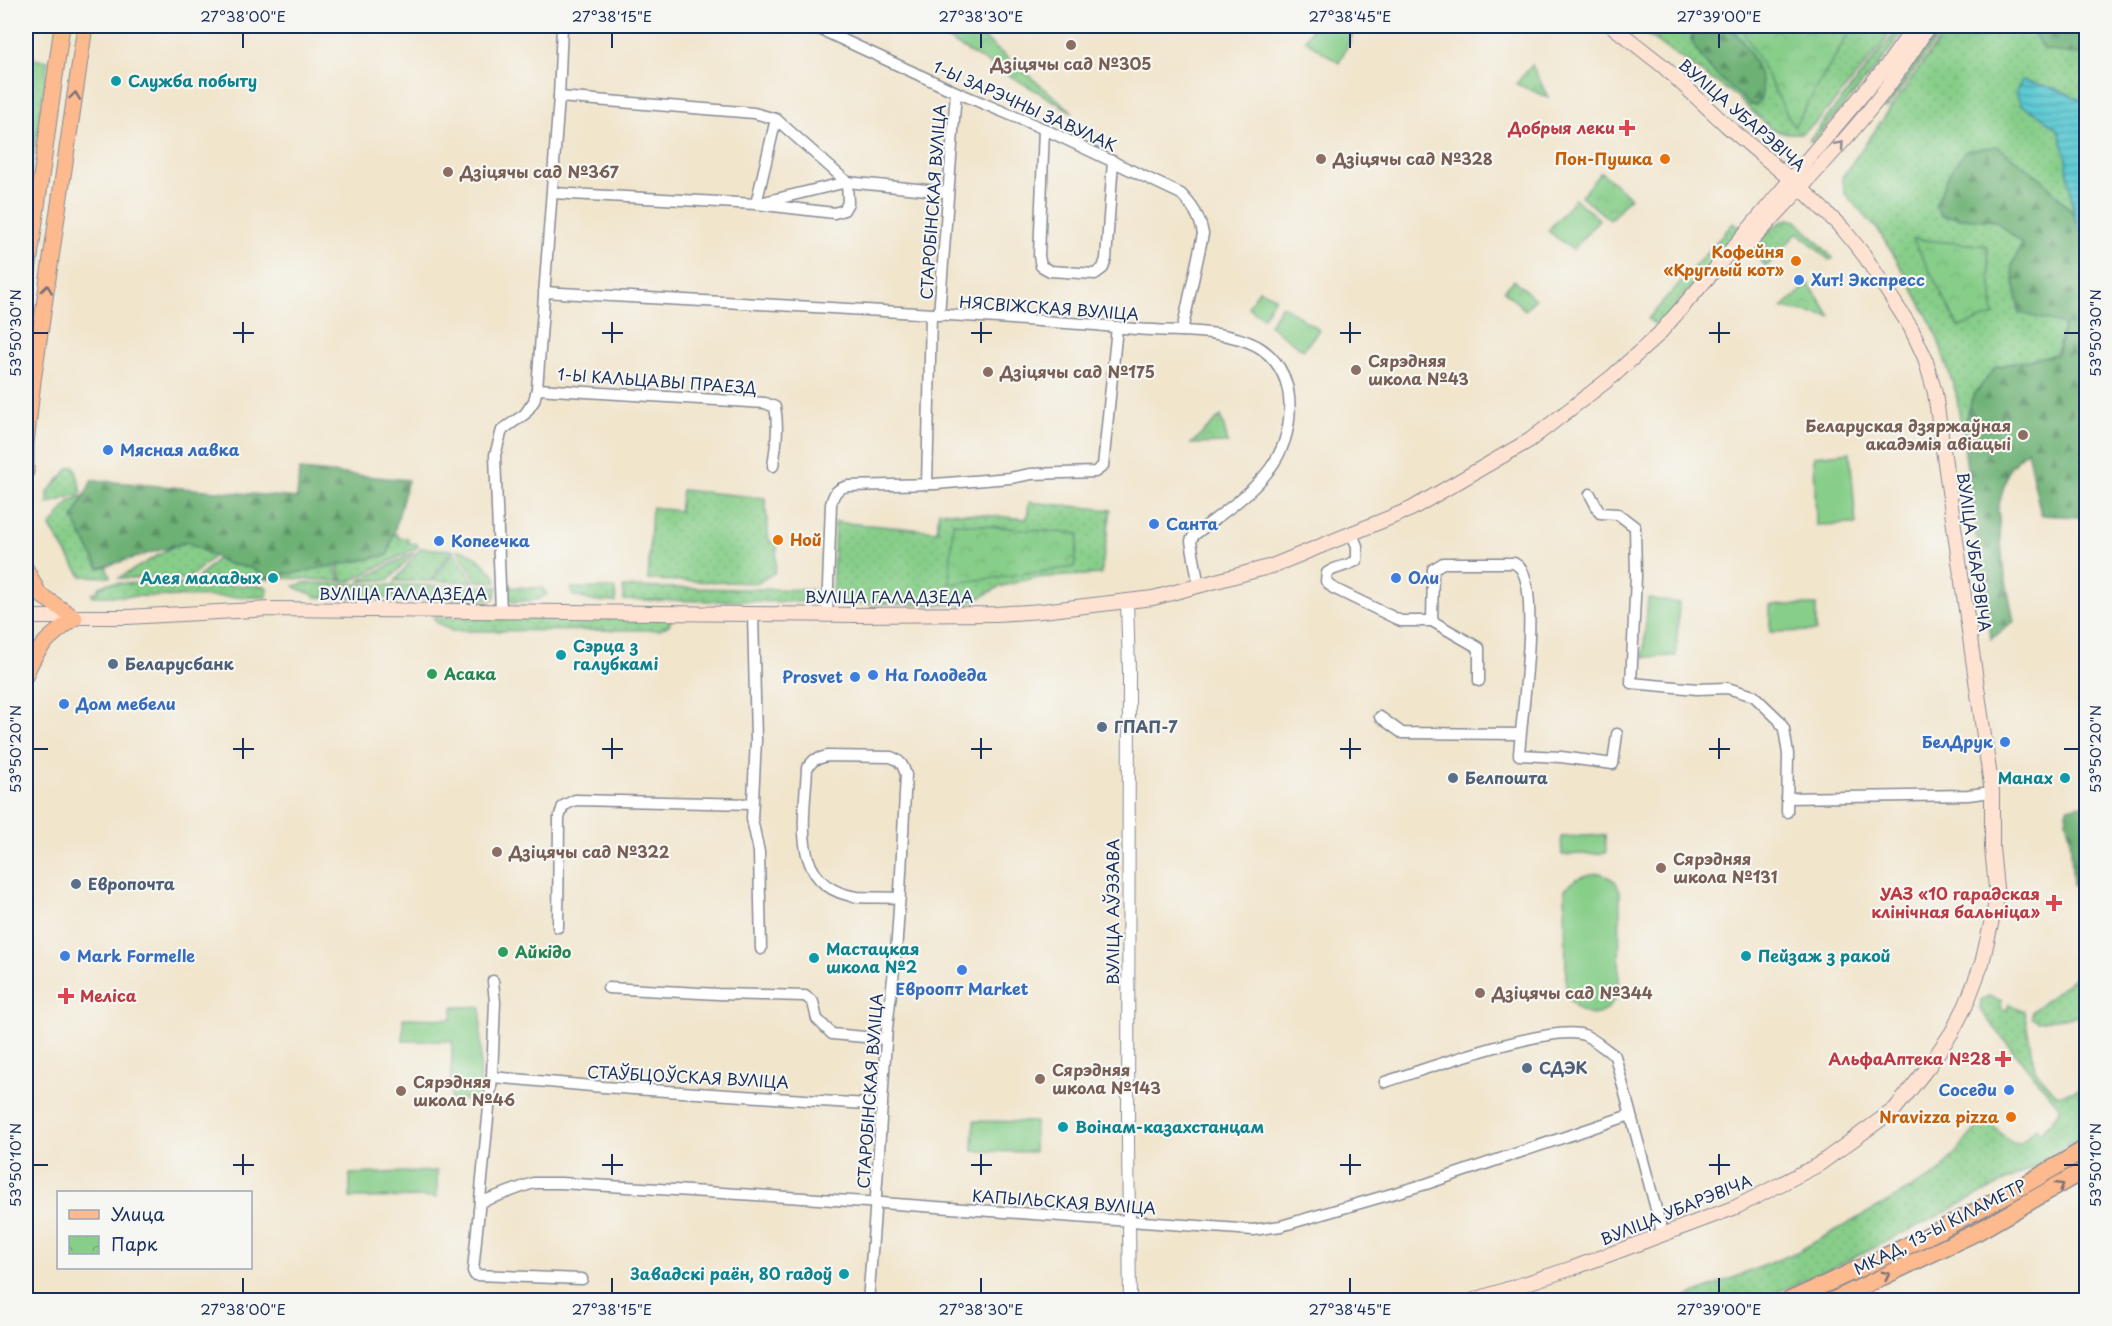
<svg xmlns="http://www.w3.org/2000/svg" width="2112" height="1326" viewBox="0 0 2112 1326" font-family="'Playpen Sans',sans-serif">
<defs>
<pattern id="grass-dots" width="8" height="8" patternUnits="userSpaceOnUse" patternTransform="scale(1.5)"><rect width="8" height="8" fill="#87ce89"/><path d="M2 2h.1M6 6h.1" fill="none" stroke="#74b179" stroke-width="1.8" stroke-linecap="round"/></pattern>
<pattern id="forest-firs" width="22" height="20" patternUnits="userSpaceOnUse" patternTransform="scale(1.5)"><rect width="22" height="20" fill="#6db175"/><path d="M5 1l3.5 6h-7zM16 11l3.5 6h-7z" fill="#599063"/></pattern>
<pattern id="park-crowns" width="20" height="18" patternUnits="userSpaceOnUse" patternTransform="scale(1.5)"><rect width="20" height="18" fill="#87ce89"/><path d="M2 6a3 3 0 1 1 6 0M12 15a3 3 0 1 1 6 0" fill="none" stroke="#74b179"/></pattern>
<pattern id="water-rules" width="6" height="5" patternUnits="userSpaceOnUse" patternTransform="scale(1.5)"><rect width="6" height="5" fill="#5dcad3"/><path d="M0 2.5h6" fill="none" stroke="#4ca4ae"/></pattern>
</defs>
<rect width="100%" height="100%" fill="#f6f6f2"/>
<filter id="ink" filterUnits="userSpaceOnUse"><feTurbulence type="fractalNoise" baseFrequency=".0167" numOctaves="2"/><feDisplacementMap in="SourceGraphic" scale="12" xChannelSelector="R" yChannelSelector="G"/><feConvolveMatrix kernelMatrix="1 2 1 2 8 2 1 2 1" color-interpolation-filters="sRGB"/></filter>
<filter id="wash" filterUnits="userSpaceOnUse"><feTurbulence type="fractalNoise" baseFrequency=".008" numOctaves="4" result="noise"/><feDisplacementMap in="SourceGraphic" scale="24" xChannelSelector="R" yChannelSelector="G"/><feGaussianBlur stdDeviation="1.35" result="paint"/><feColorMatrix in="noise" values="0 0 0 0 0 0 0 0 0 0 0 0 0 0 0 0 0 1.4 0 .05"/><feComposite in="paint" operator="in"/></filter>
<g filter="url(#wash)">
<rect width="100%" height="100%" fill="#f1e5cc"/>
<g fill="url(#grass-dots)" stroke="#517e74" stroke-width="1.5">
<path d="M1634,26h261l-15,22 -63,74 -15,11h-15l-16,-4 -35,-33z"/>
<path d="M1901,26h6l-21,30 -73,86 -4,-2z"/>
<path d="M1939,26h6l-57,81 -4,1z"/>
<path d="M1949,26h137v78l-6,-5 -59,6c12,6 30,14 38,26 10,18 10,61 15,83l-32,-35 -100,37 55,5 25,23 -10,21 7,47 45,13 -7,29 -61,13 -23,29 -11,36 -6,-39 -21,-62 -31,-59 -26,-42 -33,-36 -3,-17z"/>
<path d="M26,58l22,3 -22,145z"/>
<path d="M1788,219l9,2 36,37v1l-4,1 -31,-28 -32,35 -10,-11c-1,-17 18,-31 32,-37z"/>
<path d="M1733,223l5,4 1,5 -79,92 -7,-1 -5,-4z"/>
<path d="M70,467h5l7,26 -34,11v-12z"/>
<path d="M682,490l83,8 4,43 8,2 -2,29 -17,11 -110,-3 4,-73 27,4z"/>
<path d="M81,496l2,2 -10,21 26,49 7,-2 4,11 -29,-1 -31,-49 19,-25z"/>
<path d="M1029,502l82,8 -10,64 -68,4 -34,9 -32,18 -135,-2 3,-81 102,9 2,-20 88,8z"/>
<path d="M393,534h4l1,4h10v5l9,1 1,3 -67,34h-8l-6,-16 51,-10z"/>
<path d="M188,542l26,14 -26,23 -69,-1 53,-31z"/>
<path d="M421,548l31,2 -22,31h-35z"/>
<path d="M458,550c16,0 27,16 38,26v7l-19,-2z"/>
<path d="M454,551l20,31 -42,-1z"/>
<path d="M415,552l-26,28 -30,1z"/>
<path d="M218,558l10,6 23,4 17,11 -70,-1z"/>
<path d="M334,565l7,16 -57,-3 -1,-5 7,1z"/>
<path d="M108,583l156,3 4,3 -1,8 -175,-1 1,-4h5v-4z"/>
<path d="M304,583l194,4 -4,11 -3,2 -175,-3c-7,-6 -15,-5 -22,-11z"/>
<path d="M506,587l36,1 5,6 -10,6 -25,2 -5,-5z"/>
<path d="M623,587l199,3 -1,12 -197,-2z"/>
<path d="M572,588h43l1,14 -24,-1 -20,-6z"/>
<path d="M433,617l239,1 -3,7 -10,5 -207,1 -16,-9z"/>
<path d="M2086,969v46l-48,6 -6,-3v-7z"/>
<path d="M1988,996l14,5 -2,7 7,2 2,-6 15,7 11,59 22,25 29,-8v48l-58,35 -162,82 -105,48h-82l118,-48 142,-79 45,-54 29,24 7,1 16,-16 5,5 20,-24 -81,-99 1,-10z"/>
</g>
<g fill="url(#forest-firs)" stroke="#44706a" stroke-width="1.5">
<path d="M1700,26h29c15,13 46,61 27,80l-6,-2c-25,-22 -44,-33 -59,-64l3,-11z"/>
<path d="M2033,26h53v30l-41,-6 -12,-17z"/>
<path d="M1997,146l45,33 32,35 12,35v272l-7,-4 -38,-2 -14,-65 -18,18 -11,40 5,57 11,57 -23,17 -29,-207 11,-36 23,-29 61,-13 7,-29 -45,-12 -7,-48 10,-21 -26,-23 -54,-5 -7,-10 14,-32 16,-23z"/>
<path d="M299,470l109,10 -20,75 -98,19 -6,-1v5l-16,1 -17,-11 -23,-4 -41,-22 -88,26 -26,-49 19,-39 205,18z"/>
<path d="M2086,804v72l-13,10 -3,-50 -4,-16 2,-12z"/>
</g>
<g fill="url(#park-crowns)" stroke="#517e74" stroke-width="1.5">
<path d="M924,26h45l105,87z"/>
<path d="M1741,26h112l-59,101 -49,-93z"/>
<path d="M1532,65l16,32 -32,-13z"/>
<path d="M1601,172l29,25 -20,23 -29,-24z"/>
<path d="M1913,239l74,7 7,69 -35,12z"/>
<path d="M1514,280l21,19 -10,11 -21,-19z"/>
<path d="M1809,284l22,33 -49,-9z"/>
<path d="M1221,416l7,27 -37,1z"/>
<path d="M953,523l126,11 -5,33 -125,17z"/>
</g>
<g fill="#87ce89" stroke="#517e74" stroke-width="1.5">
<path d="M1313,26h44l-18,37 -34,-23z"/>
<path d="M1575,199l24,20 -26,31 -25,-19z"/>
<path d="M1259,290l16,7 -12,21 -15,-11z"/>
<path d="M1282,305l37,25 -16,20 -34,-25z"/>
<path d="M1850,452l6,72 -40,1 -2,-69z"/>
<path d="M1648,598l31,5 -3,53 -33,1z"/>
<path d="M1770,605h46v26l-46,1z"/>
<path d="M1605,835l1,18 -44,2 -1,-18z"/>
<path d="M1601,873l14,8 5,10 -1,102c-16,29 -37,29 -53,0l-1,-104c11,-12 20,-15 36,-16z"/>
<path d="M453,1007h28l-1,92 -29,1 1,-59h-49v-23l49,1z"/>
<path d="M974,1121l61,1 -1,30 -61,-1z"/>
<path d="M437,1171v26l-87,1v-24z"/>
</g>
<path fill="url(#water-rules)" stroke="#3c7c98" stroke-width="1.5" d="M2022,80c22,5 46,11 64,24v145l-12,-35 -9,-62 -6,-21 -17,-15 -21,-11 -5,-13z"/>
</g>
<g filter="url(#ink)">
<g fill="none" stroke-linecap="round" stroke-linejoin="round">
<defs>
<g id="minor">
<path d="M813,26l143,66 88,37 137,65c12,12 19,23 22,40l-21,97"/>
<path d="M559,97l195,16 22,6 71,63 1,21 -4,7 -10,3 -78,-9 20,-85"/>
<path d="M1044,129l-5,127 2,10 9,5 45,3 8,-6 3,-9 7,-98"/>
<path d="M552,193l204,11 91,-22 100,10"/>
<path d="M544,292c184,11 368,19 552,33 19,2 38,5 58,5 33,2 73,0 103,16 19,11 30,30 32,51 7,70 -46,100 -95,138l-3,6 8,46"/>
<path d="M939,315l17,-223"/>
<path d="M537,389l228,14 10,4c4,20 1,39 -2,59"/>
<path d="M927,485l4,-170"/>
<path d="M1590,494l10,19 18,1 17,13 1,49 -5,107 66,6 30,-1 27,8 25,24 5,9 4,25 -1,58"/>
<path d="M1352,534l5,12v14c-10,7 -21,6 -30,13l-1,8 7,7 68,33h31l47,27v33"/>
<path d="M501,611l-6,-156 7,-25 23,-16 9,-13 3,-12 22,-292 3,-71"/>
<path d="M753,613l3,127 -4,79 7,33 2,97"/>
<path d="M827,614l4,-110c3,-11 5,-15 17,-18l87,-2 75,-6 21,-4 64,-2 8,-6 14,-139"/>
<path d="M1432,621l1,-52 10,-6h71c3,2 6,4 7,6 19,26 0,150 -2,186l42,2 52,7 4,-30"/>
<path d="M1380,717l22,16 118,1"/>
<path d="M1787,798l181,-3 24,-3"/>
<path d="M558,927l1,-109 4,-12 12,-6 177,4"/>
<path d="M493,981l2,21 -3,75 -19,194 2,4 107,4"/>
<path d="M608,988l110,6 87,2 8,6 4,17 15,15 54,5"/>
<path d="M492,1077l111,10 279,18"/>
<path d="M1385,1082c38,-12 167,-59 199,-47 10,4 21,14 31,21l48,179"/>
<path d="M481,1202l52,-19h28l321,20 371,27 28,-4 145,-42 204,-69"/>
<path d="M868,1300c8,-86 12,-172 18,-258 2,-35 9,-69 11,-104 4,-54 6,-109 9,-163 -3,-10 -5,-14 -15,-18l-64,-1 -13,4 -7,8c-2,49 -19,120 51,129 13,1 28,0 42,1"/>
</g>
<path id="tertiary" d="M1127,601l2,70 -1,473 2,156"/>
<g id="secondary">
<path d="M1745,248c65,-71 135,-139 183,-222"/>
<path d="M26,617h101l144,-8 585,6 140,-1 46,-3 111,-13 119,-32 139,-57 119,-69 83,-64 45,-41 53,-61 177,-210 27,-38"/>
<path d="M1474,1300l99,-32 163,-61 82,-42 77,-56 34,-43 23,-34 14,-27 16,-42 15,-65 -5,-50v-56l-57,-399 -10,-35 -14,-30 -47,-73 -21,-26 -42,-41 -75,-63 -63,-59 -51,-40"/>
</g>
<g id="primary">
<path d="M26,286l36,-260"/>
<path d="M26,472v-28l7,-63 52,-355"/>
<path d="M26,569l13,25 36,24c-24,18 -39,28 -49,57"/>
</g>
<g id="trunk">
<path d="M1790,1300c101,-45 203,-93 296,-152"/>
<path d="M1834,1300l143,-68 109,-63"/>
</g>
</defs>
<use href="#minor" stroke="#868a95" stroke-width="13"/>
<use href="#tertiary" stroke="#868a95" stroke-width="14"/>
<use href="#secondary" stroke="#868a95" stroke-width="16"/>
<use href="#primary" stroke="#868a95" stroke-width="17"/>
<use href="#trunk" stroke="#868a95" stroke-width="19"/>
<use href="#minor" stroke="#fff" stroke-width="10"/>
<use href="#tertiary" stroke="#fff" stroke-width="12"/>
<use href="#secondary" stroke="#fee3d2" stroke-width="14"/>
<use href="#primary" stroke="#fcba8e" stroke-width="15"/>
<use href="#trunk" stroke="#fcba8e" stroke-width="16"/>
</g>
<defs><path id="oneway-chevron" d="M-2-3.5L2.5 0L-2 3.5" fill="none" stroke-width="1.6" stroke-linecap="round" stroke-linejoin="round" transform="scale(1.5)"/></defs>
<g stroke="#806e74">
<use href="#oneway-chevron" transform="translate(75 96) rotate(-82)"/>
<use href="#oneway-chevron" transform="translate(47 289) rotate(-82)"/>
<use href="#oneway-chevron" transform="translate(2060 1186) rotate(-30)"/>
<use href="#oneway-chevron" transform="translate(1886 1275) rotate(-26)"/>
</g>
<use stroke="#8c8998" href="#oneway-chevron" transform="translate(1840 145) rotate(-49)"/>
</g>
<path fill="none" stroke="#1b2f5e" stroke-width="2" d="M243,33v15M612,33v15M981,33v15M1350,33v15M1719,33v15M243,322v21M612,322v21M981,322v21M1350,322v21M1719,322v21M33,333h15M233,333h21M602,333h21M971,333h21M1340,333h21M1709,333h21M2064,333h15M243,738v21M612,738v21M981,738v21M1350,738v21M1719,738v21M33,749h15M233,749h21M602,749h21M971,749h21M1340,749h21M1709,749h21M2064,749h15M243,1154v21M612,1154v21M981,1154v21M1350,1154v21M1719,1154v21M33,1165h15M233,1165h21M602,1165h21M971,1165h21M1340,1165h21M1709,1165h21M2064,1165h15M243,1278v15M612,1278v15M981,1278v15M1350,1278v15M1719,1278v15"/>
<g fill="#8d6e63" stroke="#f6f6f2" stroke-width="2">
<circle cx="1071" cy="45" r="6"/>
<circle cx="1321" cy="159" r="6"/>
<circle cx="448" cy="172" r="6"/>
<circle cx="1356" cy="370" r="6"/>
<circle cx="988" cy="372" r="6"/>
<circle cx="2023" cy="435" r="6"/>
<circle cx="497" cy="852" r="6"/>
<circle cx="1661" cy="868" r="6"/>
<circle cx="1480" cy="993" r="6"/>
<circle cx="1040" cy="1079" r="6"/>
<circle cx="401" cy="1091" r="6"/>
</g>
<g fill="#0f9aa8" stroke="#f6f6f2" stroke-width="2">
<circle cx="116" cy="81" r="6"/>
<circle cx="273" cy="578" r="6"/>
<circle cx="561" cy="655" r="6"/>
<circle cx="2065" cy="778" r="6"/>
<circle cx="1746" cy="956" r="6"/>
<circle cx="814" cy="958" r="6"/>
<circle cx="1063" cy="1127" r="6"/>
<circle cx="844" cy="1274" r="6"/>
</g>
<g fill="#e0444e" stroke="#f6f6f2" stroke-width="2">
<path d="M1624 119h6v6h6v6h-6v6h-6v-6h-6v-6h6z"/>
<path d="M2051 894h6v6h6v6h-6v6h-6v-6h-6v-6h6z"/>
<path d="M63 987h6v6h6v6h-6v6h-6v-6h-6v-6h6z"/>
<path d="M2000 1050h6v6h6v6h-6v6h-6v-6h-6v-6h6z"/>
</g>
<g fill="#e8710a" stroke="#f6f6f2" stroke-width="2">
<circle cx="1665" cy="159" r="6"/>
<circle cx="1796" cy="261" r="6"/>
<circle cx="778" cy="540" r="6"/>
<circle cx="2011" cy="1117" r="6"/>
</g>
<g fill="#3f7fe0" stroke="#f6f6f2" stroke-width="2">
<circle cx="1799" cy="280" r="6"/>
<circle cx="108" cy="450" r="6"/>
<circle cx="1154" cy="524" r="6"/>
<circle cx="439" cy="541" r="6"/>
<circle cx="1396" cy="578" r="6"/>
<circle cx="873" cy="675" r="6"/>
<circle cx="855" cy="677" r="6"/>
<circle cx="64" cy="704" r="6"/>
<circle cx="2005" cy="742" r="6"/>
<circle cx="65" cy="956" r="6"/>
<circle cx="962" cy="970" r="6"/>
<circle cx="2009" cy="1090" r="6"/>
</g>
<g fill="#5c6f8a" stroke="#f6f6f2" stroke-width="2">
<circle cx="113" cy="664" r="6"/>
<circle cx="1102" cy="727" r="6"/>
<circle cx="1453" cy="778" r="6"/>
<circle cx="76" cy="884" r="6"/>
<circle cx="1527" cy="1068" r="6"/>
</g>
<g fill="#2e9e5b" stroke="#f6f6f2" stroke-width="2">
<circle cx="432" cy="674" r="6"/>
<circle cx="503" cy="952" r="6"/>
</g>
<g text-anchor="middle" stroke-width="4.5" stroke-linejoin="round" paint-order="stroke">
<g font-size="16" font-weight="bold" fill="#785e54" stroke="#f6f6f2" text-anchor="start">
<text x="1071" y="70" text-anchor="middle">Дзіцячы сад №305</text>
<text x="1333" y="165">Дзіцячы сад №328</text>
<text x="460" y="178">Дзіцячы сад №367</text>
<text x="1368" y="367">Сярэдняя<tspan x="1368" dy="18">школа №43</tspan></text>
<text x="1000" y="378">Дзіцячы сад №175</text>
<text x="2011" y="432" text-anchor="end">Беларуская дзяржаўная<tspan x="2011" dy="18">акадэмія авіацыі</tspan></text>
<text x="509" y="858">Дзіцячы сад №322</text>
<text x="1673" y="865">Сярэдняя<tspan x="1673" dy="18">школа №131</tspan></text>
<text x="1492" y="999">Дзіцячы сад №344</text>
<text x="1052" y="1076">Сярэдняя<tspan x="1052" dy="18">школа №143</tspan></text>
<text x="413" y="1088">Сярэдняя<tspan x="413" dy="18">школа №46</tspan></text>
</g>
<g font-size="16" font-weight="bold" fill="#0d838f" stroke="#f6f6f2" text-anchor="start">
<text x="128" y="87">Служба побыту</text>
<text x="261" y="584" text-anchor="end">Алея маладых</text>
<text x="573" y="652">Сэрца з<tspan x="573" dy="18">галубкамі</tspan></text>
<text x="2053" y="784" text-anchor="end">Манах</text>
<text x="826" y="955">Мастацкая<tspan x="826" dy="18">школа №2</tspan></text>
<text x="1758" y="962">Пейзаж з ракой</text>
<text x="1075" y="1133">Воінам-казахстанцам</text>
<text x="832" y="1280" text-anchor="end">Завадскі раён, 80 гадоў</text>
</g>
<g font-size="16" fill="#1b2f5e" stroke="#f6f6f2">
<text transform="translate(1025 106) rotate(24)" y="6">1-Ы ЗАРЭЧНЫ ЗАВУЛАК</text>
<text transform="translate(1742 115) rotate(41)" y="6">ВУЛІЦА УБАРЭВІЧА</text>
<text transform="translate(933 202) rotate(-86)" y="6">СТАРОБІНСКАЯ ВУЛІЦА</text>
<text transform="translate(1049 308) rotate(4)" y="6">НЯСВІЖСКАЯ ВУЛІЦА</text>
<text transform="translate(657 381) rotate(4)" y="6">1-Ы КАЛЬЦАВЫ ПРАЕЗД</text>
<text transform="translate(1974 552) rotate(82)" y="6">ВУЛІЦА УБАРЭВІЧА</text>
<text x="403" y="600">ВУЛІЦА ГАЛАДЗЕДА</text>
<text x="889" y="603">ВУЛІЦА ГАЛАДЗЕДА</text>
<text transform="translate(1113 912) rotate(-90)" y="6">ВУЛІЦА АЎЭЗАВА</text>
<text transform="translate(688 1077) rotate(3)" y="6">СТАЎБЦОЎСКАЯ ВУЛІЦА</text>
<text transform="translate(870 1091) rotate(-86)" y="6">СТАРОБІНСКАЯ ВУЛІЦА</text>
<text transform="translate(1064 1202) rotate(4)" y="6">КАПЫЛЬСКАЯ ВУЛІЦА</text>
<text transform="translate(1676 1210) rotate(-22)" y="6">ВУЛІЦА УБАРЭВІЧА</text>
<text transform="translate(1940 1227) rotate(-27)" y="6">МКАД, 13-Ы КІЛАМЕТР</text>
</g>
<g font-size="16" font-weight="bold" fill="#be3a42" stroke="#f6f6f2" text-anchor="end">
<text x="1615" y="134">Добрыя леки</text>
<text x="2040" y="900">УАЗ «10 гарадская<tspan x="2040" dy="18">клінічная бальніца»</tspan></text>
<text x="80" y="1002" text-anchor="start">Меліса</text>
<text x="1991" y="1065">АльфаАптека №28</text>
</g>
<g font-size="16" font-weight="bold" fill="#c56008" stroke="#f6f6f2" text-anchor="end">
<text x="1653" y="165">Пон-Пушка</text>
<text x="1784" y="258">Кофейня<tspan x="1784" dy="18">«Круглый кот»</tspan></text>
<text x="790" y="546" text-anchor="start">Ной</text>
<text x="1999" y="1123">Nravizza pizza</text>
</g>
<g font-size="16" font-weight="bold" fill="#366cbe" stroke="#f6f6f2" text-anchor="start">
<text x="1811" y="286">Хит! Экспресс</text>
<text x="120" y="456">Мясная лавка</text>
<text x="1166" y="530">Санта</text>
<text x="451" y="547">Копеечка</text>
<text x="1408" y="584">Оли</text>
<text x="885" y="681">На Голодеда</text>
<text x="843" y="683" text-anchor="end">Prosvet</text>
<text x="76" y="710">Дом мебели</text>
<text x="1993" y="748" text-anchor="end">БелДрук</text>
<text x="77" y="962">Mark Formelle</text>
<text x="962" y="995" text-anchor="middle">Евроопт Market</text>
<text x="1997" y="1096" text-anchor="end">Соседи</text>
</g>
<g font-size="16" font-weight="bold" fill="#4e5e75" stroke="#f6f6f2" text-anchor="start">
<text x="125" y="670">Беларусбанк</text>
<text x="1114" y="733">ГПАП-7</text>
<text x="1465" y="784">Белпошта</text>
<text x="88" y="890">Европочта</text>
<text x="1539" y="1074">СДЭК</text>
</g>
<g font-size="16" font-weight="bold" fill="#27864d" stroke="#f6f6f2" text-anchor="start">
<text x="444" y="680">Асака</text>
<text x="515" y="958">Айкідо</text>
</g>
</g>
<rect width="2112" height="1326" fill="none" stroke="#f6f6f2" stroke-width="66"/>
<rect x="57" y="1191" width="195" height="78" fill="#f6f6f2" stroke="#9ea6b7" stroke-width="1.5"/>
<rect x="69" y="1210" width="30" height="9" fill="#fcba8e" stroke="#9ea6b7" stroke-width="1.5"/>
<text x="111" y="1221" font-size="18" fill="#1b2f5e">Улица</text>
<rect x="69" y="1236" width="30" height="18" fill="url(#park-crowns)" stroke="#9ea6b7" stroke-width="1.5"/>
<text x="111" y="1251" font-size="18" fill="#1b2f5e">Парк</text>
<rect x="33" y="33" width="2046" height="1260" fill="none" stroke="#1b2f5e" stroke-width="2"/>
<g font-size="15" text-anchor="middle" fill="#1b2f5e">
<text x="243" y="22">27°38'00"E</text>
<text x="612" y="22">27°38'15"E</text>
<text x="981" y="22">27°38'30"E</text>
<text x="1350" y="22">27°38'45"E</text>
<text x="1719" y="22">27°39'00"E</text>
<text transform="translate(16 333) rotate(-90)" y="5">53°50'30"N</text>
<text transform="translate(2096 333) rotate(-90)" y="5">53°50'30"N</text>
<text transform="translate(16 749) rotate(-90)" y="5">53°50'20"N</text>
<text transform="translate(2096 749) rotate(-90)" y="5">53°50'20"N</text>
<text transform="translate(16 1165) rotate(-90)" y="5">53°50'10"N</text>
<text transform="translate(2096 1165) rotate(-90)" y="5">53°50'10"N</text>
<text x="243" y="1315">27°38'00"E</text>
<text x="612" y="1315">27°38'15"E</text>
<text x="981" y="1315">27°38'30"E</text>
<text x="1350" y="1315">27°38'45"E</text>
<text x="1719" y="1315">27°39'00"E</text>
</g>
</svg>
